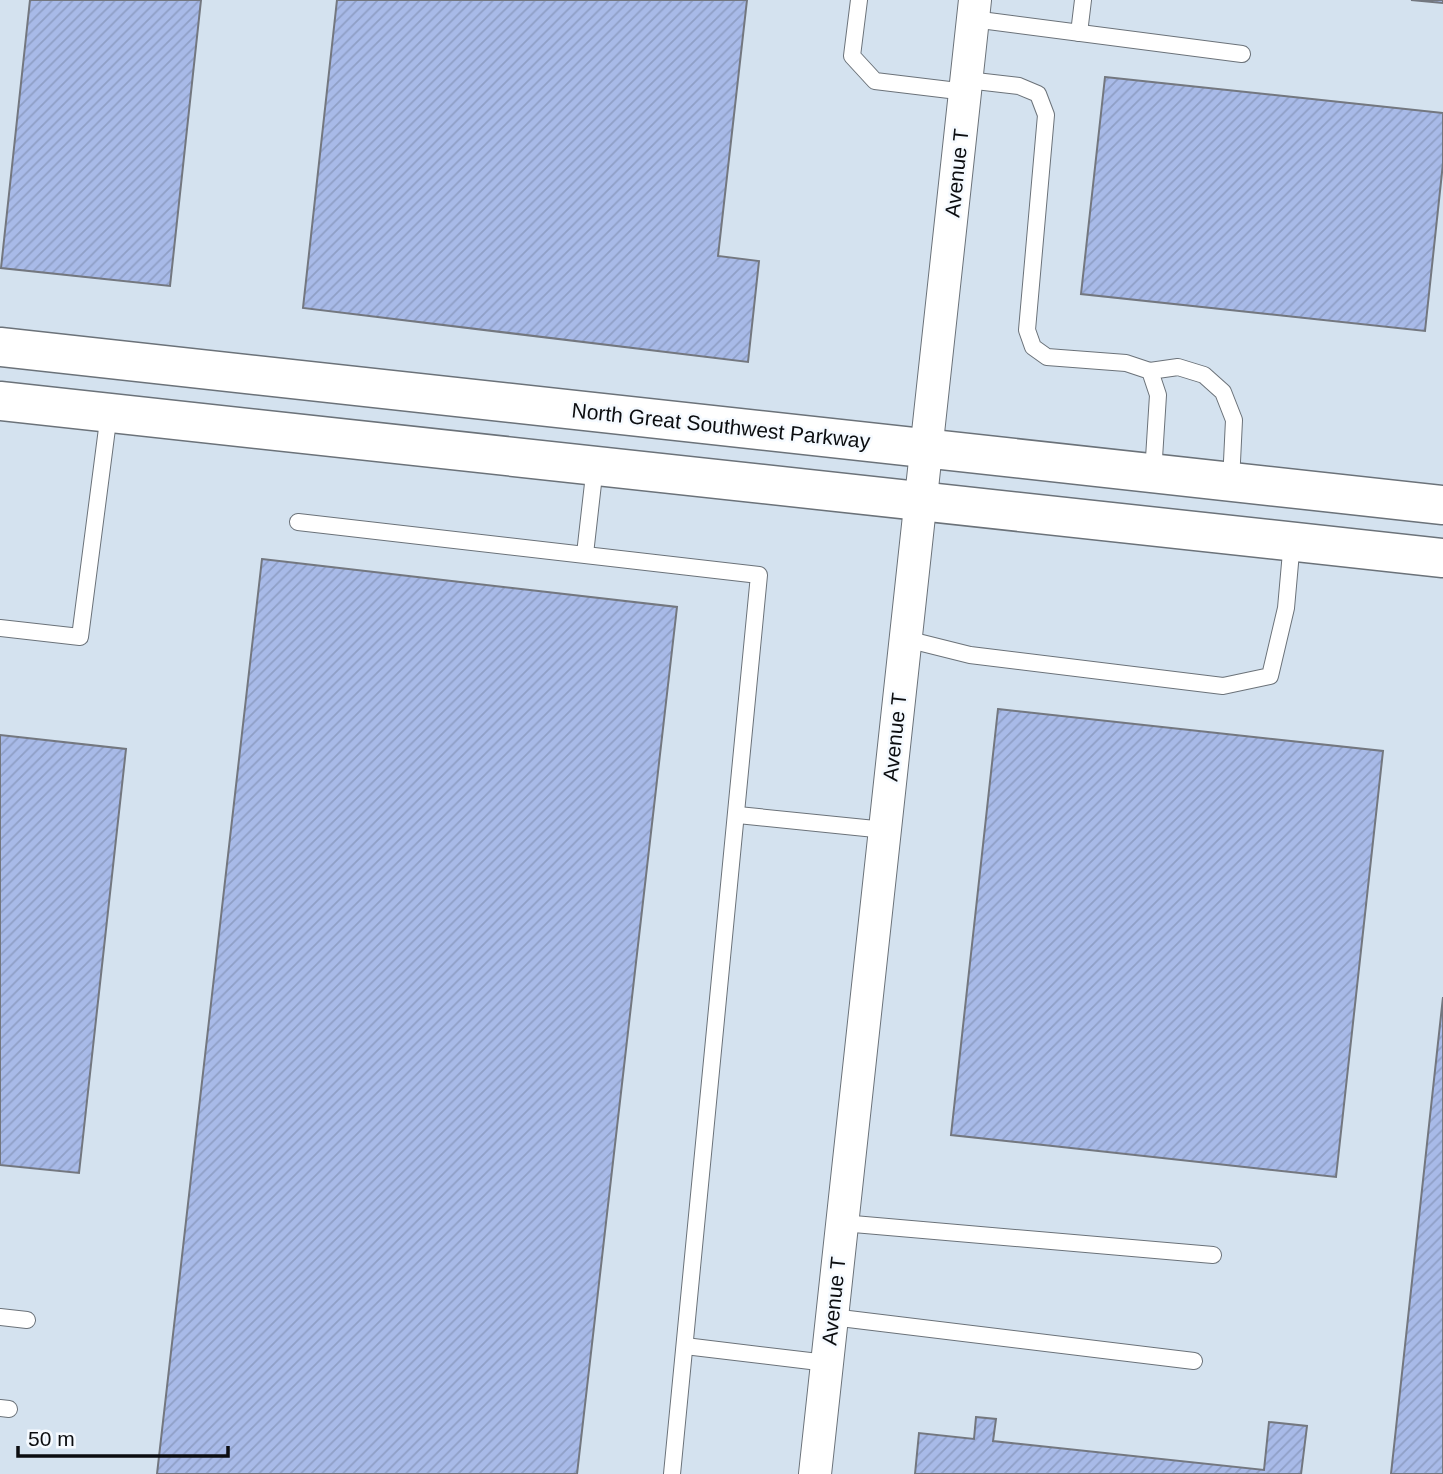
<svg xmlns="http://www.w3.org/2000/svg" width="1443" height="1474" viewBox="0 0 1443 1474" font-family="Helvetica,sans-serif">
<defs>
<pattern id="building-hatch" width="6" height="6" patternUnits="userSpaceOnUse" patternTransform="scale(1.75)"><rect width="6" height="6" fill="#a8bae8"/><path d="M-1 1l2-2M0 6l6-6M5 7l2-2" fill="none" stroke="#8f9fc6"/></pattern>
</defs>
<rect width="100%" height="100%" fill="#e5edf5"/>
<rect fill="#d4e2ef" x="0" y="0" width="1443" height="1474"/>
<g fill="url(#building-hatch)" stroke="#73777f" stroke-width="2">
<path d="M30,0h171l-31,286 -169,-18z"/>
<path d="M337,0h410l-29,256 41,5 -11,101 -445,-54z"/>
<path d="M1411,0h32v3z"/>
<path d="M1105,77l338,36v50l-18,168 -344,-37z"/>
<path d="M262,559l415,48 -100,867h-420z"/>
<path d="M998,709l385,42 -47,426 -385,-42z"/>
<path d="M0,735l126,14 -47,424 -79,-8z"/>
<path d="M1443,997v477h-52z"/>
<path d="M976,1417l20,2 -3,22 271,29 5,-48 38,4 -6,48h-386l4,-41 55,6z"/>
</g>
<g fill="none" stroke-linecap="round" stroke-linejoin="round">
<defs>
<g id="service">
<path d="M859,0l-7,56 23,25 91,11"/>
<path d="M973,19l269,35"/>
<path d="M1079,33l4,-33"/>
<path d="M967,80l52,6 19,8 8,21 -19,215 6,17 14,10 79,6 24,8 8,24 -5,79"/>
<path d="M1150,371l28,-4 26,8 19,17 11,28 -3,62"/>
<path d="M298,522l461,53 -87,899"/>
<path d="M585,554l10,-88"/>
<path d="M0,628l80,9 29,-224"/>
<path d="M906,639l64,16 253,31 47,-10 16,-68 6,-67"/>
<path d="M738,815l147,15"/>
<path d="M842,1223l371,32"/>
<path d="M0,1317l27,3"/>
<path d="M832,1317l362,44"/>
<path d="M685,1346l142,17"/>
<path d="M0,1408l9,1"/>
</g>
<path id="minor" d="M815,1474l160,-1474"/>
<g id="tertiary">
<path d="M0,347l1443,158"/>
<path d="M0,401l1443,157"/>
</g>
</defs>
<use href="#service" stroke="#6b7279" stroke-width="18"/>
<use href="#minor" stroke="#6b7279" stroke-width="34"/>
<use href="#tertiary" stroke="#6b7279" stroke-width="41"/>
<use href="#service" stroke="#fff" stroke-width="16"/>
<use href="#minor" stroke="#fff" stroke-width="32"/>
<use href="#tertiary" stroke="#fff" stroke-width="38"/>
</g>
<g text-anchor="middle" stroke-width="5" stroke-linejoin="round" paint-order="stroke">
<g font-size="21" fill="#0b0d10" stroke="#f5faff">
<text transform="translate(957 173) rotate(-84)" y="7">Avenue T</text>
<text transform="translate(721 426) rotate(6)" y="7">North Great Southwest Parkway</text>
<text transform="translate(895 737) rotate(-84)" y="7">Avenue T</text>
<text transform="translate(834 1301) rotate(-84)" y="7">Avenue T</text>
</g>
</g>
<path d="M18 1446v10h210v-10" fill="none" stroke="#0b0d10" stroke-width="3.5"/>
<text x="28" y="1446" font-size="21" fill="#0b0d10" stroke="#f5faff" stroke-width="5" paint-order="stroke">50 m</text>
</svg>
